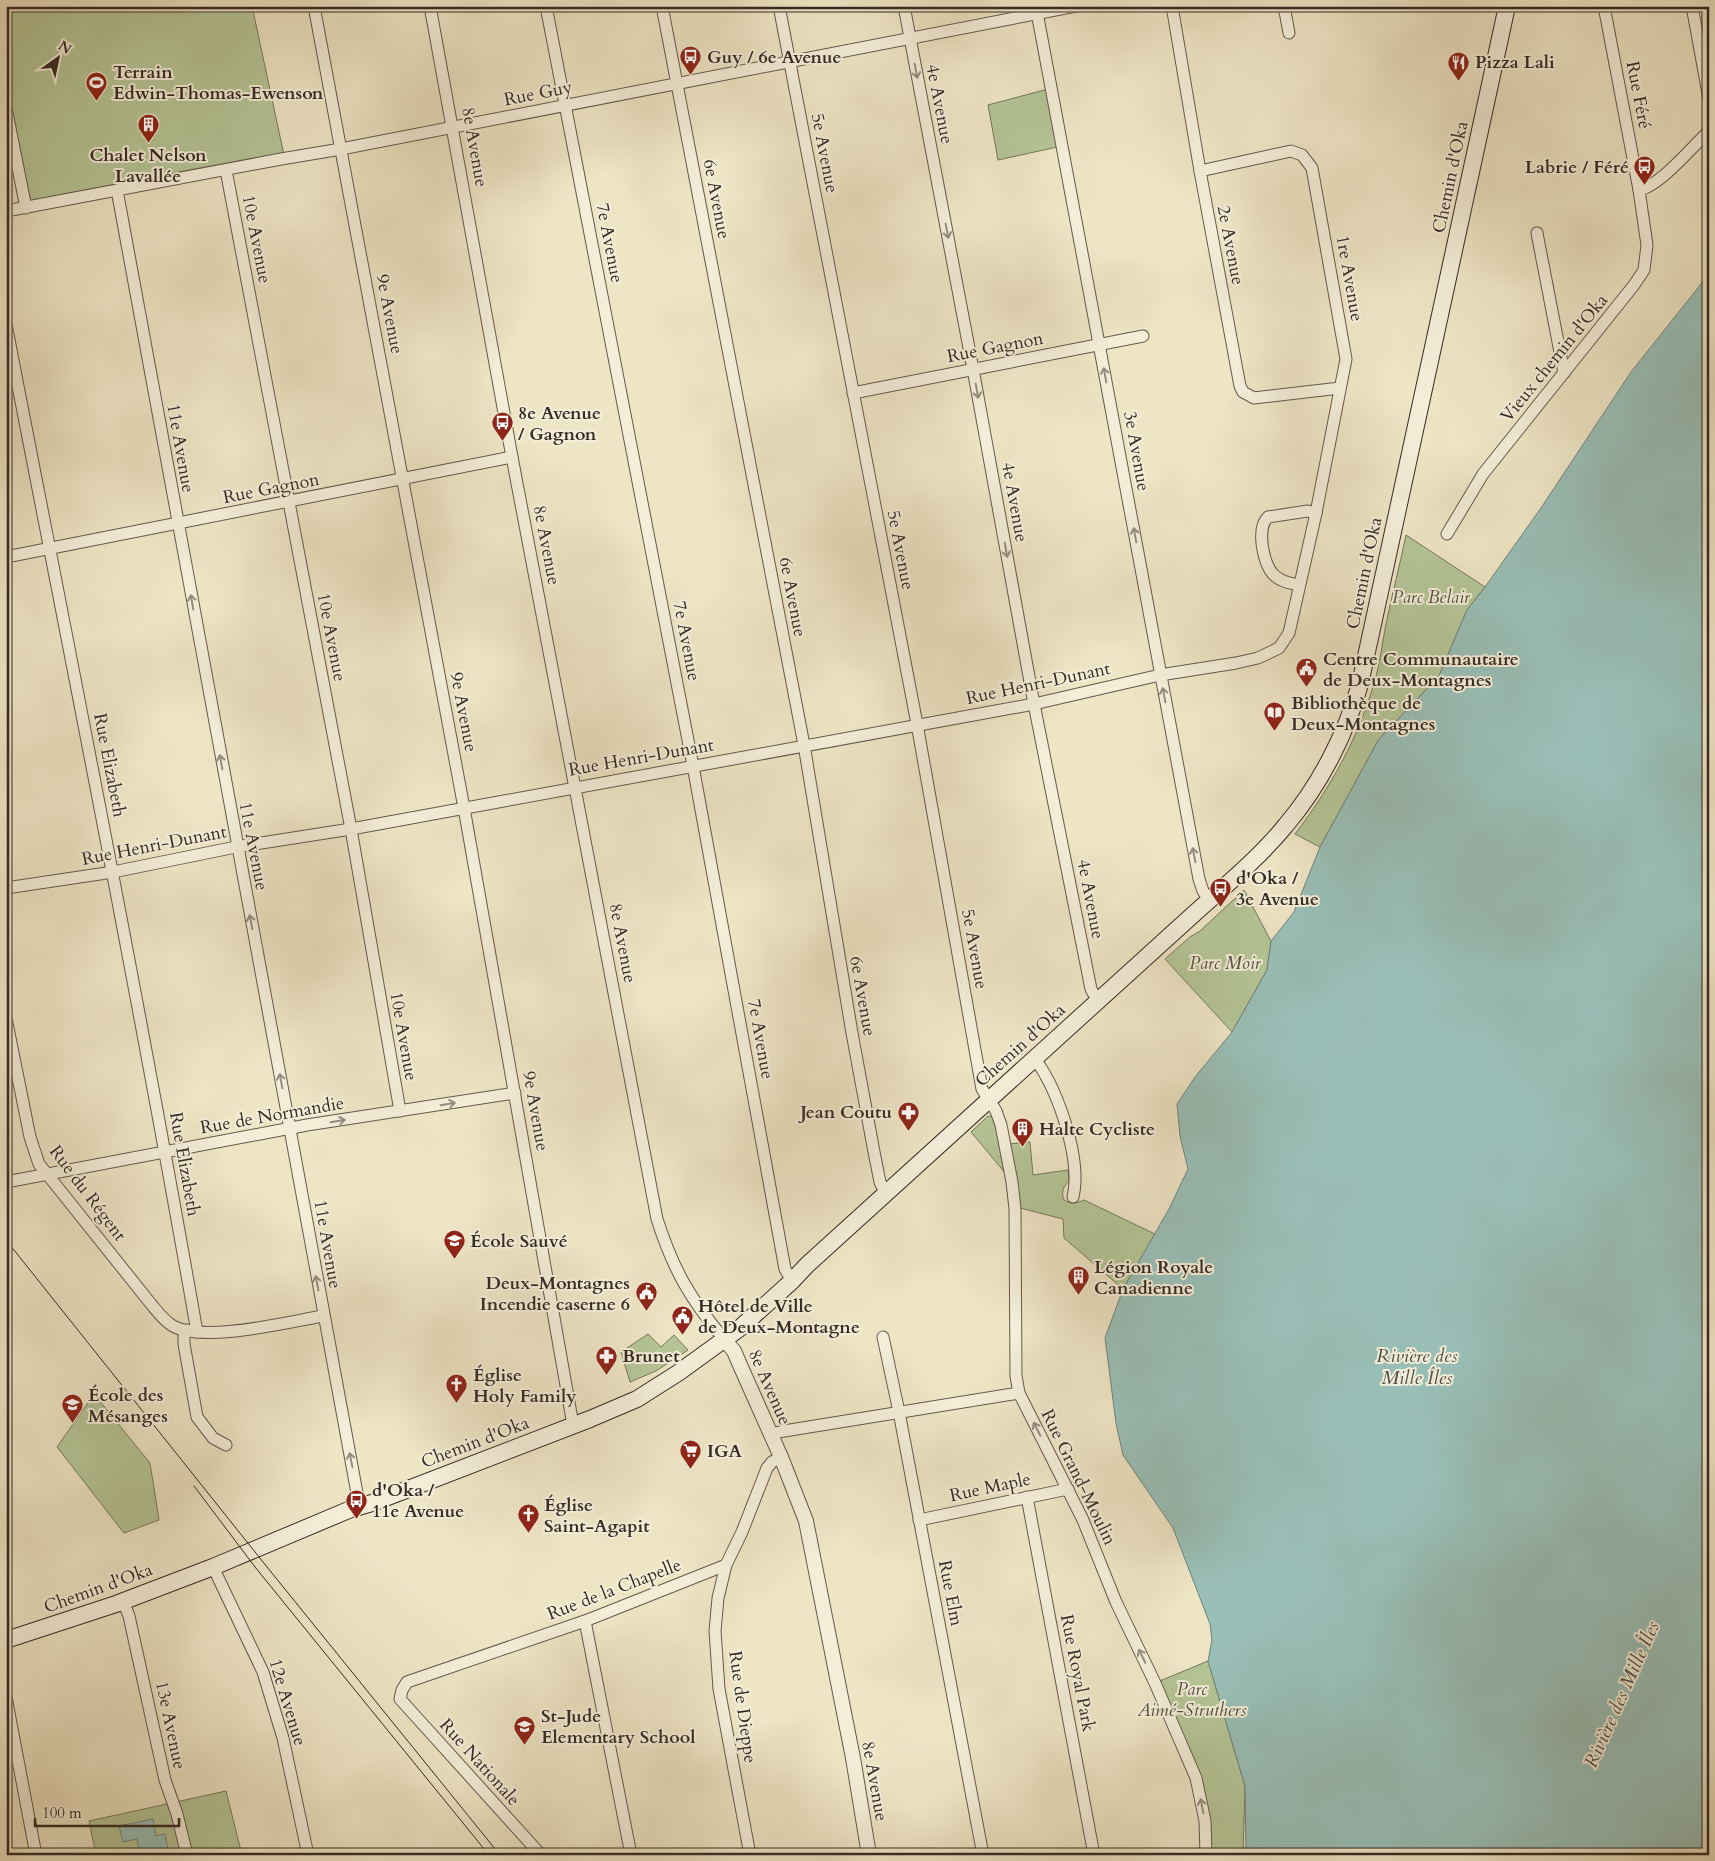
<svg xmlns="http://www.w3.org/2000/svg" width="1715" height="1861" viewBox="0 0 1715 1861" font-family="Cardo,serif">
<rect width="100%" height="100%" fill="#eee5c5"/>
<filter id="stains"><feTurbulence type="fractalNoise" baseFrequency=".004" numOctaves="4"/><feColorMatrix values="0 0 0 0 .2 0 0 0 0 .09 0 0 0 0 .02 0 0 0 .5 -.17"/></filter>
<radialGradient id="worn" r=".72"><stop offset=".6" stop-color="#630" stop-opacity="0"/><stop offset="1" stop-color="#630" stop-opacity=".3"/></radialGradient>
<g fill="#b5c597" stroke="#75785e">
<path d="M6,6h246l32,149 -255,49 -23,-129z"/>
<path d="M1052,88l10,58 -64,14 -10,-55z"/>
<path d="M1406,535l79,52 -18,23 -28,66 -60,63 -59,108 -25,-13c34,-44 64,-97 79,-151 6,-19 8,-39 12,-59 6,-30 14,-59 20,-89z"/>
<path d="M1244,890l27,51 -4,29 -35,62 -67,-73 25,-22 10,-6z"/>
<path d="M988,1116l6,1 12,57 -35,-42z"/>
<path d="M1030,1142l3,33 35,-5 1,11c-6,6 -8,11 -5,19 7,5 13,3 20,0l71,34 -32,55 -59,-51 -1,-19 -47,-12 -8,-63z"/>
<path d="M648,1334l13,13 13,-12 14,15 -32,21 -26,11 -9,-30z"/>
<path d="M94,1394l56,69 9,57 -35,13 -67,-86z"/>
<path d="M1208,1661l37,125 -2,69h-37l-10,-77 -41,-95z"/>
<path d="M226,1791l16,64h-146l-7,-34z"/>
</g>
<g fill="#99bfb7" stroke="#71837c">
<path d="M1709,274v1581h-463l-1,-69 -37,-125 4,-21 -2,-16 -37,-96 -50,-73 -7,-32 -11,-85 18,-49 46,-80 19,-40 -8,-33 -3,-32 18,-27 37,-45 35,-62 4,-29 23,-29 26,-65 59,-108 60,-63 28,-66 18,-23 56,-79 90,-136z"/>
<path d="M153,1819l3,17 9,-2 3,16 -28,5 -3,-16 -14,3 -4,-16z"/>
</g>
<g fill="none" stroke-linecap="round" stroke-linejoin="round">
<defs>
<g id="minor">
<path d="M314,6l150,802 109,617"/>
<path d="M430,6l82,451 145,762c16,50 33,80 67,120"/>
<path d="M546,6l147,760 92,503 7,12"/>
<path d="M662,6l142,739 48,288 22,119 6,30 6,12"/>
<path d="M779,6l138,718 65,365 14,22 5,14 11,57 3,27 1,167 3,17 64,127 33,82 39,81 41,95 9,43 1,34"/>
<path d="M904,6l69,363 61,335 57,285 7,13"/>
<path d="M1172,6l28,165 40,215 3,6 11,6 86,-10"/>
<path d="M1284,6l5,27"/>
<path d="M1692,6l17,93"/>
<path d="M1036,7l163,872 4,12 6,9"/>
<path d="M6,108l20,100"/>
<path d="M226,170l125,659 49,282"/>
<path d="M117,190l240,1303 5,14"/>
<path d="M1639,190c21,-4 53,-43 70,-59"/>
<path d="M6,211l275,-52 60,-10 735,-143"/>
<path d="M1537,233l27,140"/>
<path d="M6,324c65,336 132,671 191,1008"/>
<path d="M853,393l290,-57"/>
<path d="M1447,534l36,-60 151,-189 10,-15 3,-25 -8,-55 -35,-184"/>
<path d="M6,557l506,-100"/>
<path d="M1299,585c-9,-2 -18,-3 -25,-10 -11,-10 -18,-47 -6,-58l40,-6 8,2"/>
<path d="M6,888l107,-16 123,-25 115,-18 683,-125 126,-29 76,-12 22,-5 21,-10 10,-15 27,-120 30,-154 -34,-191 -10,-13 -11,-4 -91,20"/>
<path d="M6,1018l24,119 9,27 112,140c6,7 13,17 22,22 31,17 115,-4 150,-10"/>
<path d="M1035,1059c23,31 47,100 38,138"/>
<path d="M6,1182l301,-57 208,-32"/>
<path d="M187,1330l-3,6v8l13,73 16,21 13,7"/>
<path d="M883,1337l16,75 84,443"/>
<path d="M771,1434l13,-3 235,-38"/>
<path d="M1027,1497l67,358"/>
<path d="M919,1520l149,-31"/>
<path d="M213,1567l50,105 20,66 25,117"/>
<path d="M123,1601l6,15 36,164 12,34 10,41"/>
<path d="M585,1621l46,234"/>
<path d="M6,1697l30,158"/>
<path d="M541,1855l-141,-156 2,-9 5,-8 178,-61 141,-56"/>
<path d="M750,1855l-31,-166 -4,-58 3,-33 8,-33 16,-33 25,-64 5,-6 9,-5"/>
</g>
<path id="tertiary" d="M724,1339l10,12 6,14 41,92 25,64 47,237 16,97"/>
<path id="secondary" d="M6,1640l110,-36 97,-37 138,-58 21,-6 218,-84 47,-20 41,-26 62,-45 52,-47 15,-16 389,-353c31,-28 64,-55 90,-87 34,-40 60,-91 74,-141l147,-678"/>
</defs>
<use href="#minor" stroke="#63594c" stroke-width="13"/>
<use href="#tertiary" stroke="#63594c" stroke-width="16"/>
<use href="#secondary" stroke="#352a24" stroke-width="18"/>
<use href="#minor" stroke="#f4eed9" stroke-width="11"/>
<use href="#tertiary" stroke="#f4eed9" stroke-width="14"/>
<use href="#secondary" stroke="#f4eed9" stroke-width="16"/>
<g stroke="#352a24" stroke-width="1">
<path d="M6,1240l257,322 237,293"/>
<path d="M194,1486l61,81 234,288"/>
</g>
</g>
<defs><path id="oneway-shaft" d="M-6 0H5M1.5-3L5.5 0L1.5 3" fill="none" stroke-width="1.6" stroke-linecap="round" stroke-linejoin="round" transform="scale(1.25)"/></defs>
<g stroke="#948c7e">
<use href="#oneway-shaft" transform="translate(916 71) rotate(79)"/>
<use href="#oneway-shaft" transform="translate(947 231) rotate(79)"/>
<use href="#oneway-shaft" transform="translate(1105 375) rotate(-100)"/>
<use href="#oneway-shaft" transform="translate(977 391) rotate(80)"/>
<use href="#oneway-shaft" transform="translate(1135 535) rotate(-100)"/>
<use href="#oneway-shaft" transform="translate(1006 550) rotate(80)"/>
<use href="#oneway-shaft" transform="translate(192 602) rotate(-100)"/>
<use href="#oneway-shaft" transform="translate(1164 695) rotate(-101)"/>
<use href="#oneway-shaft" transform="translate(221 762) rotate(-100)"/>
<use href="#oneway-shaft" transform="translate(1194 855) rotate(-101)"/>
<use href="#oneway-shaft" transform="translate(251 922) rotate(-101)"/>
<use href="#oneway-shaft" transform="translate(281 1081) rotate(-101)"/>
<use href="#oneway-shaft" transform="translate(448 1104) rotate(-9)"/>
<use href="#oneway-shaft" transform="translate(338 1121) rotate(-9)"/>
<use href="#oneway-shaft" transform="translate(317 1283) rotate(-101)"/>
<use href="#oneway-shaft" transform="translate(1037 1429) rotate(-117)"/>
<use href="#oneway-shaft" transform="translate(351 1460) rotate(-101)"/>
<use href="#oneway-shaft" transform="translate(1142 1656) rotate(-116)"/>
<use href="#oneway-shaft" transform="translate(1202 1806) rotate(-101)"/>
</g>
<defs>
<symbol id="bus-pin" viewBox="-11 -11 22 30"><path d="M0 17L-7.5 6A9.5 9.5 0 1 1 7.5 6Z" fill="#8f2418" stroke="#f4eed9"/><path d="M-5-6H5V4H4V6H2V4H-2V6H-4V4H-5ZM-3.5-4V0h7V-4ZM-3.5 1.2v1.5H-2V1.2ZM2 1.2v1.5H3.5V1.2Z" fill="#fff"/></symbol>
<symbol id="restaurant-pin" viewBox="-11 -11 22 30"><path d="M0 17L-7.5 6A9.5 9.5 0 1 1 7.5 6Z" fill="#8f2418" stroke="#f4eed9"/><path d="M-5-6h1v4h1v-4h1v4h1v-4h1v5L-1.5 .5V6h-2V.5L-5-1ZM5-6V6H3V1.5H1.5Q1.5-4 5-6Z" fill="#fff"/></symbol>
<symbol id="stadium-pin" viewBox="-11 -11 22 30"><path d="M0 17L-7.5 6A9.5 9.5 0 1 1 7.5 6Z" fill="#8f2418" stroke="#f4eed9"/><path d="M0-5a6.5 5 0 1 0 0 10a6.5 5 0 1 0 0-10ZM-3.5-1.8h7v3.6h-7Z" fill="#fff"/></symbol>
<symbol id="building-pin" viewBox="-11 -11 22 30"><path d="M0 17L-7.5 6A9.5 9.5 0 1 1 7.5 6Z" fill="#8f2418" stroke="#f4eed9"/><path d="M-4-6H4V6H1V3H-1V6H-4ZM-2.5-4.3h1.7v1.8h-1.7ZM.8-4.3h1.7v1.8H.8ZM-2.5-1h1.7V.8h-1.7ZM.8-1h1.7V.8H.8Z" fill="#fff"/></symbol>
<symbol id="civic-pin" viewBox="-11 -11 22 30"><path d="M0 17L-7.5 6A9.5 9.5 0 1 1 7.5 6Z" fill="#8f2418" stroke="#f4eed9"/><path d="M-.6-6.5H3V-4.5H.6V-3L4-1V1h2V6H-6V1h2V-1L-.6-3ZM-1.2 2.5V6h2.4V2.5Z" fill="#fff"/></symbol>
<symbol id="library-pin" viewBox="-11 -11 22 30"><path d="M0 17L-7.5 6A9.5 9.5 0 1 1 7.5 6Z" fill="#8f2418" stroke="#f4eed9"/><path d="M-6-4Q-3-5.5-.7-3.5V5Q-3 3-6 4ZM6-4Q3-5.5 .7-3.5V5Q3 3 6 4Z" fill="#fff"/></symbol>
<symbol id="pharmacy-pin" viewBox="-11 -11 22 30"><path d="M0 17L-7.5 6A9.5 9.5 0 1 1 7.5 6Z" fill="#8f2418" stroke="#f4eed9"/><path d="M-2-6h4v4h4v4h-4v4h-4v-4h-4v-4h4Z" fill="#fff"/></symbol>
<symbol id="school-pin" viewBox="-11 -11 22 30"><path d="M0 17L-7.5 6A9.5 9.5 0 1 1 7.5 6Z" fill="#8f2418" stroke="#f4eed9"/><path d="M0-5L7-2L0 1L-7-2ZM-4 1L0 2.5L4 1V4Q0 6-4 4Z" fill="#fff"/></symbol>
<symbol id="church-pin" viewBox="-11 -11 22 30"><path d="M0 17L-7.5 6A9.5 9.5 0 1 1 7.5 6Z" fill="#8f2418" stroke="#f4eed9"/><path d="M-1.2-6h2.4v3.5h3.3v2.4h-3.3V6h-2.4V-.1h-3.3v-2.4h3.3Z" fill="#fff"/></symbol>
<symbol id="supermarket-pin" viewBox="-11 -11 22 30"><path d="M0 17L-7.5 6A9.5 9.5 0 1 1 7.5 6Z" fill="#8f2418" stroke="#f4eed9"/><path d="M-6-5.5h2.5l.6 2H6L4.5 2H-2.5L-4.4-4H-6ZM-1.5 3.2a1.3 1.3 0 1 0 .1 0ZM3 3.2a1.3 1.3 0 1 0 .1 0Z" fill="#fff"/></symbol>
</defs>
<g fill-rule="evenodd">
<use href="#bus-pin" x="678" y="44" width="25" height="34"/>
<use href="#restaurant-pin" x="1446" y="50" width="25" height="34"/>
<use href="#stadium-pin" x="84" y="70" width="25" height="34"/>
<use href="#building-pin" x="136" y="112" width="25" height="34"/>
<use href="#bus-pin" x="1632" y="154" width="25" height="34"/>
<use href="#bus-pin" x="490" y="410" width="25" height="34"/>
<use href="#civic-pin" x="1294" y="656" width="25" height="34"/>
<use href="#library-pin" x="1262" y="700" width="25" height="34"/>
<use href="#bus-pin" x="1208" y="876" width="25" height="34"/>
<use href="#pharmacy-pin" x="896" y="1100" width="25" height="34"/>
<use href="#building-pin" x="1010" y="1116" width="25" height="34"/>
<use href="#school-pin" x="442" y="1228" width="25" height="34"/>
<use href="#building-pin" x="1066" y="1264" width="25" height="34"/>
<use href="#civic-pin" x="634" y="1280" width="25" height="34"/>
<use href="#civic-pin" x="670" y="1304" width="25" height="34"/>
<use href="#pharmacy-pin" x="594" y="1344" width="25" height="34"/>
<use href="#church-pin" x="444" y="1372" width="25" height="34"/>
<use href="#school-pin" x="60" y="1392" width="25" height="34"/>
<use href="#supermarket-pin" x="678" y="1438" width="25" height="34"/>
<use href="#bus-pin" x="344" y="1488" width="25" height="34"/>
<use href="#church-pin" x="516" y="1502" width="25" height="34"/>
<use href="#school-pin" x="512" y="1714" width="25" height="34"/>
</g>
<g text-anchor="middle" stroke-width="4" stroke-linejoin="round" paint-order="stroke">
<g font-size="18" font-weight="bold" fill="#352a24" stroke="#f4eed9" text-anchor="start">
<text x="707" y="63">Guy / 6e Avenue</text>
<text x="1475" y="68">Pizza Lali</text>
<text x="113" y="78">Terrain<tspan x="113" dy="21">Edwin-Thomas-Ewenson</tspan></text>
<text x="148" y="161" text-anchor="middle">Chalet Nelson<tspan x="148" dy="21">Lavallée</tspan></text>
<text x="1629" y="173" text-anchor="end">Labrie / Féré</text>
<text x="518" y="419">8e Avenue<tspan x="518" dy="21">/ Gagnon</tspan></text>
<text x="1323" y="665">Centre Communautaire<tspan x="1323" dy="21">de Deux-Montagnes</tspan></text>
<text x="1291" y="709">Bibliothèque de<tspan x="1291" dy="21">Deux-Montagnes</tspan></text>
<text x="1236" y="884">d'Oka /<tspan x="1236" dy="21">3e Avenue</tspan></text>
<text x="892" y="1118" text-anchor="end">Jean Coutu</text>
<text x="1039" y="1135">Halte Cycliste</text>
<text x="470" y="1247">École Sauvé</text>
<text x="1094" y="1273">Légion Royale<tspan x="1094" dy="21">Canadienne</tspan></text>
<text x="630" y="1289" text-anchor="end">Deux-Montagnes<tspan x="630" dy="21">Incendie caserne 6</tspan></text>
<text x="698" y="1312">Hôtel de Ville<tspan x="698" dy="21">de Deux-Montagne</tspan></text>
<text x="622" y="1362">Brunet</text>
<text x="473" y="1381">Église<tspan x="473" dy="21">Holy Family</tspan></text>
<text x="88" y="1401">École des<tspan x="88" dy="21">Mésanges</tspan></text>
<text x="707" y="1457">IGA</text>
<text x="372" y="1496">d'Oka /<tspan x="372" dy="21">11e Avenue</tspan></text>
<text x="544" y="1511">Église<tspan x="544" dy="21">Saint-Agapit</tspan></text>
<text x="541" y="1722">St-Jude<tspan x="541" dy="21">Elementary School</tspan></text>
</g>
<g font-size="18" fill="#352a24" stroke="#f4eed9">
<text transform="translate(538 93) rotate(-11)" y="6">Rue Guy</text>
<text transform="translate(1639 95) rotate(79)" y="6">Rue Féré</text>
<text transform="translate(940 104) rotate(79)" y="6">4e Avenue</text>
<text transform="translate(475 147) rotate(80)" y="6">8e Avenue</text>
<text transform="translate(825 153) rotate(79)" y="6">5e Avenue</text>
<text transform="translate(1450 177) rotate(-78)" y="6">Chemin d'Oka</text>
<text transform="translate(717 199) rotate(79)" y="6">6e Avenue</text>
<text transform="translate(257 239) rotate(79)" y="6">10e Avenue</text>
<text transform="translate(610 243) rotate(79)" y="6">7e Avenue</text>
<text transform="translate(1231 245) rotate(79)" y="6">2e Avenue</text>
<text transform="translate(1350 278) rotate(80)" y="6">1re Avenue</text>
<text transform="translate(390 314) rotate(79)" y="6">9e Avenue</text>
<text transform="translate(995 347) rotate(-11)" y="6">Rue Gagnon</text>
<text transform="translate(1554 358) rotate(-51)" y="6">Vieux chemin d'Oka</text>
<text transform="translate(181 448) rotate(80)" y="6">11e Avenue</text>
<text transform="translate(1137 451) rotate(80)" y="6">3e Avenue</text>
<text transform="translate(271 488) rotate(-11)" y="6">Rue Gagnon</text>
<text transform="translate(1015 502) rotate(80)" y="6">4e Avenue</text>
<text transform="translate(547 545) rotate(79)" y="6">8e Avenue</text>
<text transform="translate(901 550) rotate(79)" y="6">5e Avenue</text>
<text transform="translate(1364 573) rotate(-78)" y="6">Chemin d'Oka</text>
<text transform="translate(793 597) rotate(79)" y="6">6e Avenue</text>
<text transform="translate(332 637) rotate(79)" y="6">10e Avenue</text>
<text transform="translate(687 641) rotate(79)" y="6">7e Avenue</text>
<text transform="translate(1038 683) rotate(-12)" y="6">Rue Henri-Dunant</text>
<text transform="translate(464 712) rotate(79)" y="6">9e Avenue</text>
<text transform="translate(641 757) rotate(-10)" y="6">Rue Henri-Dunant</text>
<text transform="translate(110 765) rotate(79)" y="6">Rue Elizabeth</text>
<text transform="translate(154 845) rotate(-11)" y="6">Rue Henri-Dunant</text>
<text transform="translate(254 846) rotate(79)" y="6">11e Avenue</text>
<text transform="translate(1091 899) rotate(79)" y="6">4e Avenue</text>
<text transform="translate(623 943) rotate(79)" y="6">8e Avenue</text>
<text transform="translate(975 949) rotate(80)" y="6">5e Avenue</text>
<text transform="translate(863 996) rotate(80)" y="6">6e Avenue</text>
<text transform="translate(404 1036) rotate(80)" y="6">10e Avenue</text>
<text transform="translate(761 1039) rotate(80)" y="6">7e Avenue</text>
<text transform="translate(1020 1045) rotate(-42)" y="6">Chemin d'Oka</text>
<text transform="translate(536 1111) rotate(80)" y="6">9e Avenue</text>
<text transform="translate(272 1115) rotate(-10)" y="6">Rue de Normandie</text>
<text transform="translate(185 1164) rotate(80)" y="6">Rue Elizabeth</text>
<text transform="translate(88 1193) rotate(53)" y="6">Rue du Régent</text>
<text transform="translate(328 1244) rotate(80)" y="6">11e Avenue</text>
<text transform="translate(770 1387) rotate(66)" y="6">8e Avenue</text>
<text transform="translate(475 1442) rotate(-21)" y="6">Chemin d'Oka</text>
<text transform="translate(1079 1477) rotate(64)" y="6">Rue Grand-Moulin</text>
<text transform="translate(990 1487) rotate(-12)" y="6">Rue Maple</text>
<text transform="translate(98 1588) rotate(-20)" y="6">Chemin d'Oka</text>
<text transform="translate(614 1589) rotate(-21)" y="6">Rue de la Chapelle</text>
<text transform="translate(951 1593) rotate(79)" y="6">Rue Elm</text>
<text transform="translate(1078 1673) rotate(79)" y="6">Rue Royal Park</text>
<text transform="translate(288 1702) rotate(73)" y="6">12e Avenue</text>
<text transform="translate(743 1707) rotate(82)" y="6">Rue de Dieppe</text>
<text transform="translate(171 1725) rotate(78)" y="6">13e Avenue</text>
<text transform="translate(480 1762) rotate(48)" y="6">Rue Nationale</text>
<text transform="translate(875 1781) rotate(80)" y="6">8e Avenue</text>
</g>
<g font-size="18" font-style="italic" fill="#555141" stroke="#f4eed9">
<text x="1431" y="603">Parc Belair</text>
<text x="1225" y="969">Parc Moir</text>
<text x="1192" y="1695">Parc<tspan x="1192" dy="21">Aimé-Struthers</tspan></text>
</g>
<g font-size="19" font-style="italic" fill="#4e4f49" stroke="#f4eed9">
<text x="1417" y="1362">Rivière des<tspan x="1417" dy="22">Mille Îles</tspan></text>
<text transform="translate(1621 1694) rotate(-66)" y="7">Rivière des Mille Îles</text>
</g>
</g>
<rect width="1715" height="1861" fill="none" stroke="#eee5c5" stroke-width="25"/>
<rect x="8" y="8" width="1700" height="1846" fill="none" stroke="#352a24" stroke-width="2.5"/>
<rect x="12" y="12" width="1690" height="1836" fill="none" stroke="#352a24"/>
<g transform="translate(58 58) rotate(33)" stroke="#f4eed9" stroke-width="4" paint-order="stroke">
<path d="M0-4L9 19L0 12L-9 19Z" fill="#352a24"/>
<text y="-8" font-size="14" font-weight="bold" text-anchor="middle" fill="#352a24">N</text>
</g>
<path d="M35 1818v8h144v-8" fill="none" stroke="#352a24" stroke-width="2.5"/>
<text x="42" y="1818" font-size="15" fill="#352a24" stroke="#f4eed9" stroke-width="4" paint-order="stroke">100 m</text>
<rect width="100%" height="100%" filter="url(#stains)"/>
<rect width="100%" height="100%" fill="url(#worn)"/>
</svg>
